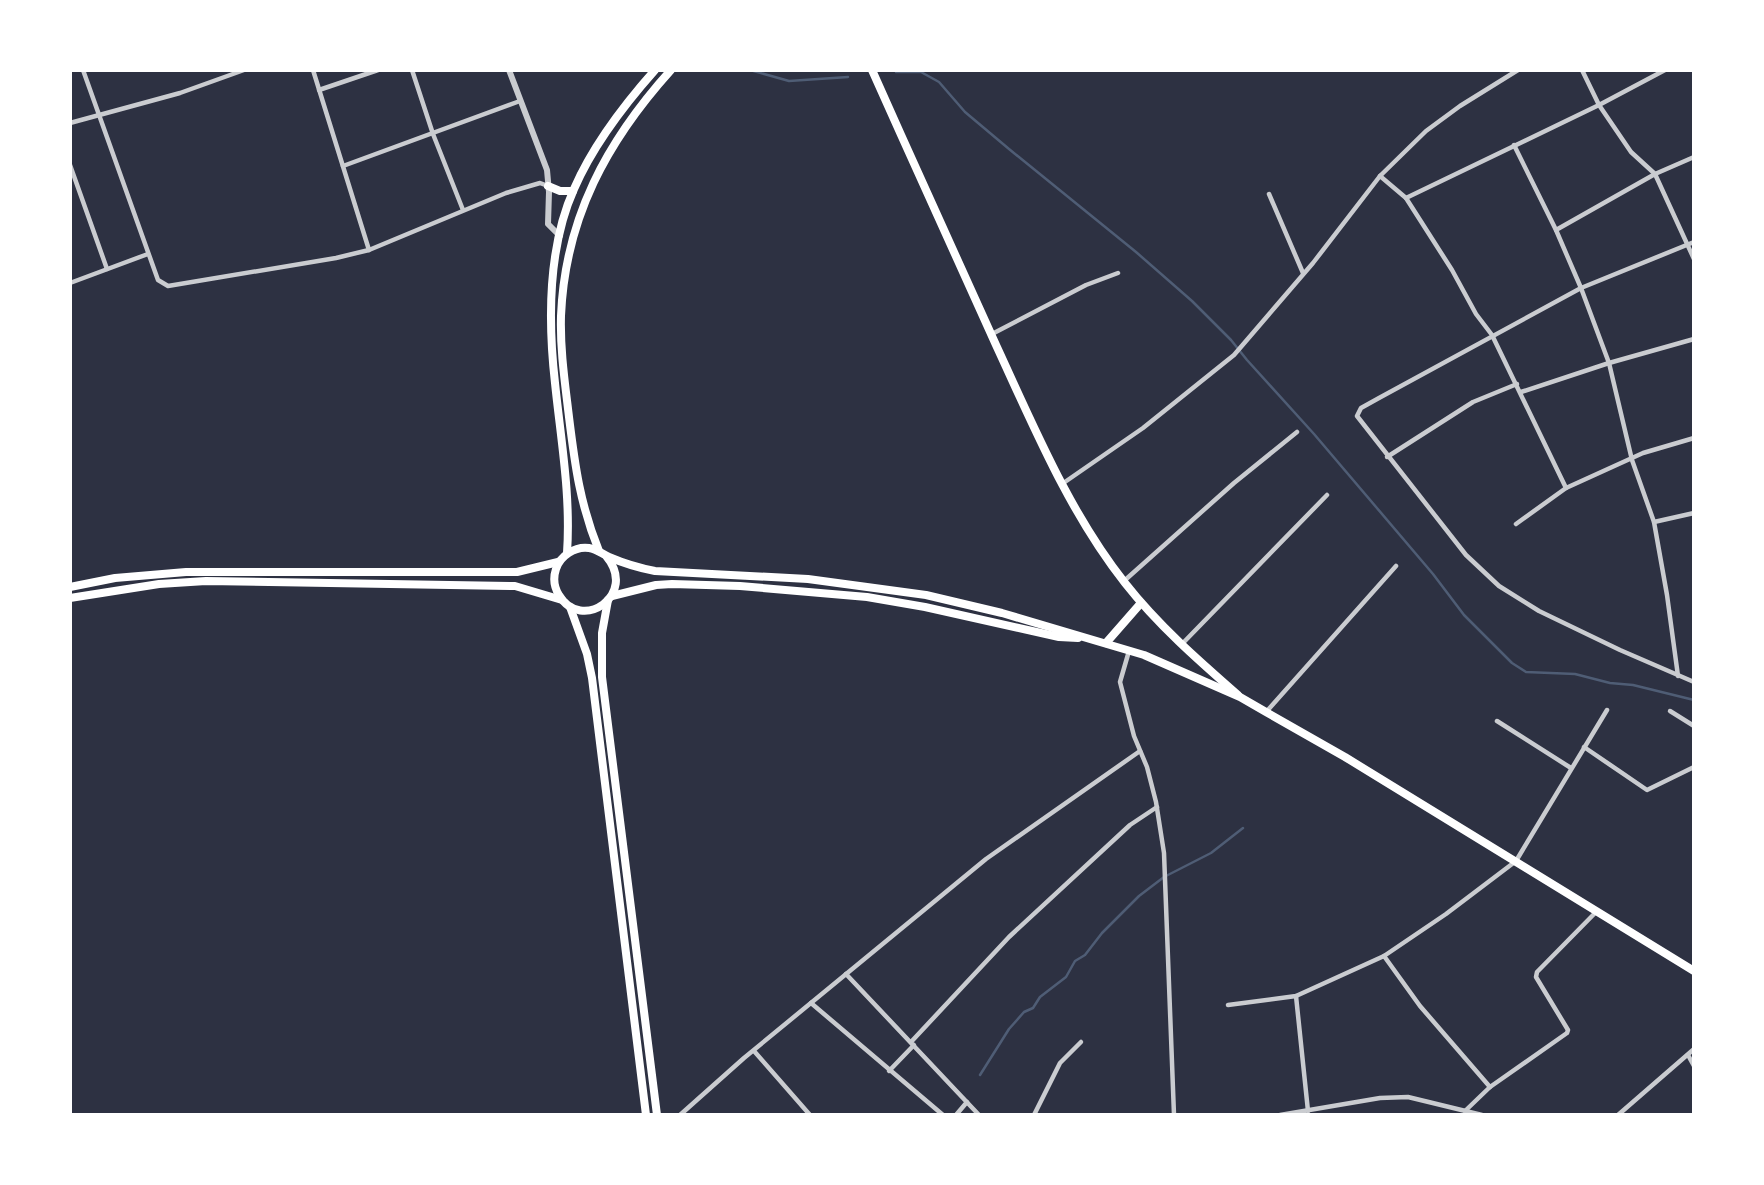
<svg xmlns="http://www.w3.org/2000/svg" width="1764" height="1185" viewBox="0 0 1764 1185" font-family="Figtree,sans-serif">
<rect width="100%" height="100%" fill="#2d3142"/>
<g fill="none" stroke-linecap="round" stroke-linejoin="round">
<g stroke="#4f5d75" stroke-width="2.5">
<path d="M750,70l39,11 59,-4"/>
<path d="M896,72h25l18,10 26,30 44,37 127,103 56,49 39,39 16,20 67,74 119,140 31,41 48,48 14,9 49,2 35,9 23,2 61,15"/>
<path d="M980,1075l29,-46 15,-17 9,-4 7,-11 26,-20 9,-16 10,-6 17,-22 37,-37 25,-19 47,-24 32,-25"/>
</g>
<g stroke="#caccd0" stroke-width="4.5">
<path d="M83,70l75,210 10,6 168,-28 33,-8 137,-57 34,-10 8,3"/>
<path d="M313,70l56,180"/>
<path d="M412,70l21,64 30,76"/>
<path d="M1582,70l17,35 32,47 24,22 39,85"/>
<path d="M319,90l59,-20"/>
<path d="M70,123l110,-30 64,-23"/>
<path d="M1514,145l42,85 25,58 28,75 23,97 22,62 13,73 11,81"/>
<path d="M70,165l37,104"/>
<path d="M343,166l177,-65"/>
<path d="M1380,176l26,22 46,72 24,44 16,21 74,153"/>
<path d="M1269,194l34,79"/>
<path d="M1406,198l193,-93 66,-35"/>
<path d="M1556,230l99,-56 39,-17"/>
<path d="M1694,242l-113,46 -202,110 -18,10 -4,8 109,139 33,31 40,25 81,39 74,32"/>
<path d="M70,283l78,-29"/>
<path d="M992,334l94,-49 32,-12"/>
<path d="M1521,392l88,-29 85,-24"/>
<path d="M1387,457l86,-55 44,-18"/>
<path d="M1062,484l81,-56 91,-73 79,-92 67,-87 46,-45 34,-25 58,-36"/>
<path d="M1654,522l40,-9"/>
<path d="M1516,524l50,-36 77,-35 51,-15"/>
<path d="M1124,581l110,-98 63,-51"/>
<path d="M1182,644l145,-149"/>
<path d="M1129,651l-9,31 14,54 13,31 9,35 8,51 10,262"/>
<path d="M1267,711l129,-145"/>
<path d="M1670,711l24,15"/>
<path d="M1497,721l74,47"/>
<path d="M1584,747l63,43 47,-23"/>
<path d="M1384,956l36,50 70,81"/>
<path d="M846,974l133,141"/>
<path d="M1296,996l12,115"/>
<path d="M811,1003l132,112"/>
<path d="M1228,1005l68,-9 88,-40 62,-42 70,-53 91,-151"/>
<path d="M911,1042l98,-105 121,-112 27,-18"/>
<path d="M754,1051l56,64"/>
<path d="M1688,1055l6,11"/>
<path d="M889,1071l25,-26"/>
<path d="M1465,1111l25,-24 77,-54 1,-3 -32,-53 1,-5 59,-60"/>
<path d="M680,1115l64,-57 242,-199 154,-108"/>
<path d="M956,1115l11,-13"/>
<path d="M1034,1115l26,-52 21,-21"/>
<path d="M1280,1115l100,-17 28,-1 74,18"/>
<path d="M1618,1115l76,-66"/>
</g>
<path stroke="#caccd0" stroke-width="6" d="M509,70l38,100 2,22 -1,32 12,12"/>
<g stroke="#fff" stroke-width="8">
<path d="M872,70c41,92 83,184 124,275 38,82 73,167 129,238 33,42 73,77 113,112"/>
<path d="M548,186l12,5h13"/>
<path d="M599,551c-19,-47 -24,-85 -30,-134 -4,-34 -9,-67 -8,-101 4,-98 46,-175 110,-246"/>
<path d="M567,553c4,-57 -6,-112 -12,-170 -7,-62 -7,-136 19,-194 19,-44 49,-83 81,-119"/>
<path d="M608,600l-6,33v44l55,438"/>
<path d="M570,607l17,47 5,24 54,437"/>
</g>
<g stroke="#fff" stroke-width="8">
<path d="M606,556c33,39 -25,77 -47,39 -5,-8 -6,-17 -3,-26 4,-13 19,-23 33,-21 8,1 13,6 20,9 14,6 30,11 46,14l153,8 118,16 76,18 142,42 96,42 26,15 79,45 349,214"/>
<path d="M70,587l45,-9 71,-6h331l41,-10"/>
<path d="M612,596l44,-11 16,-1 68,2 127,11 58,10 134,30 19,1"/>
<path d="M70,598l89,-14 47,-3 309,5 47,14"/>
<path d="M1106,643l35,-40"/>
</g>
</g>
<rect width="1764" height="1185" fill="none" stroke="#ffffff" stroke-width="144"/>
</svg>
